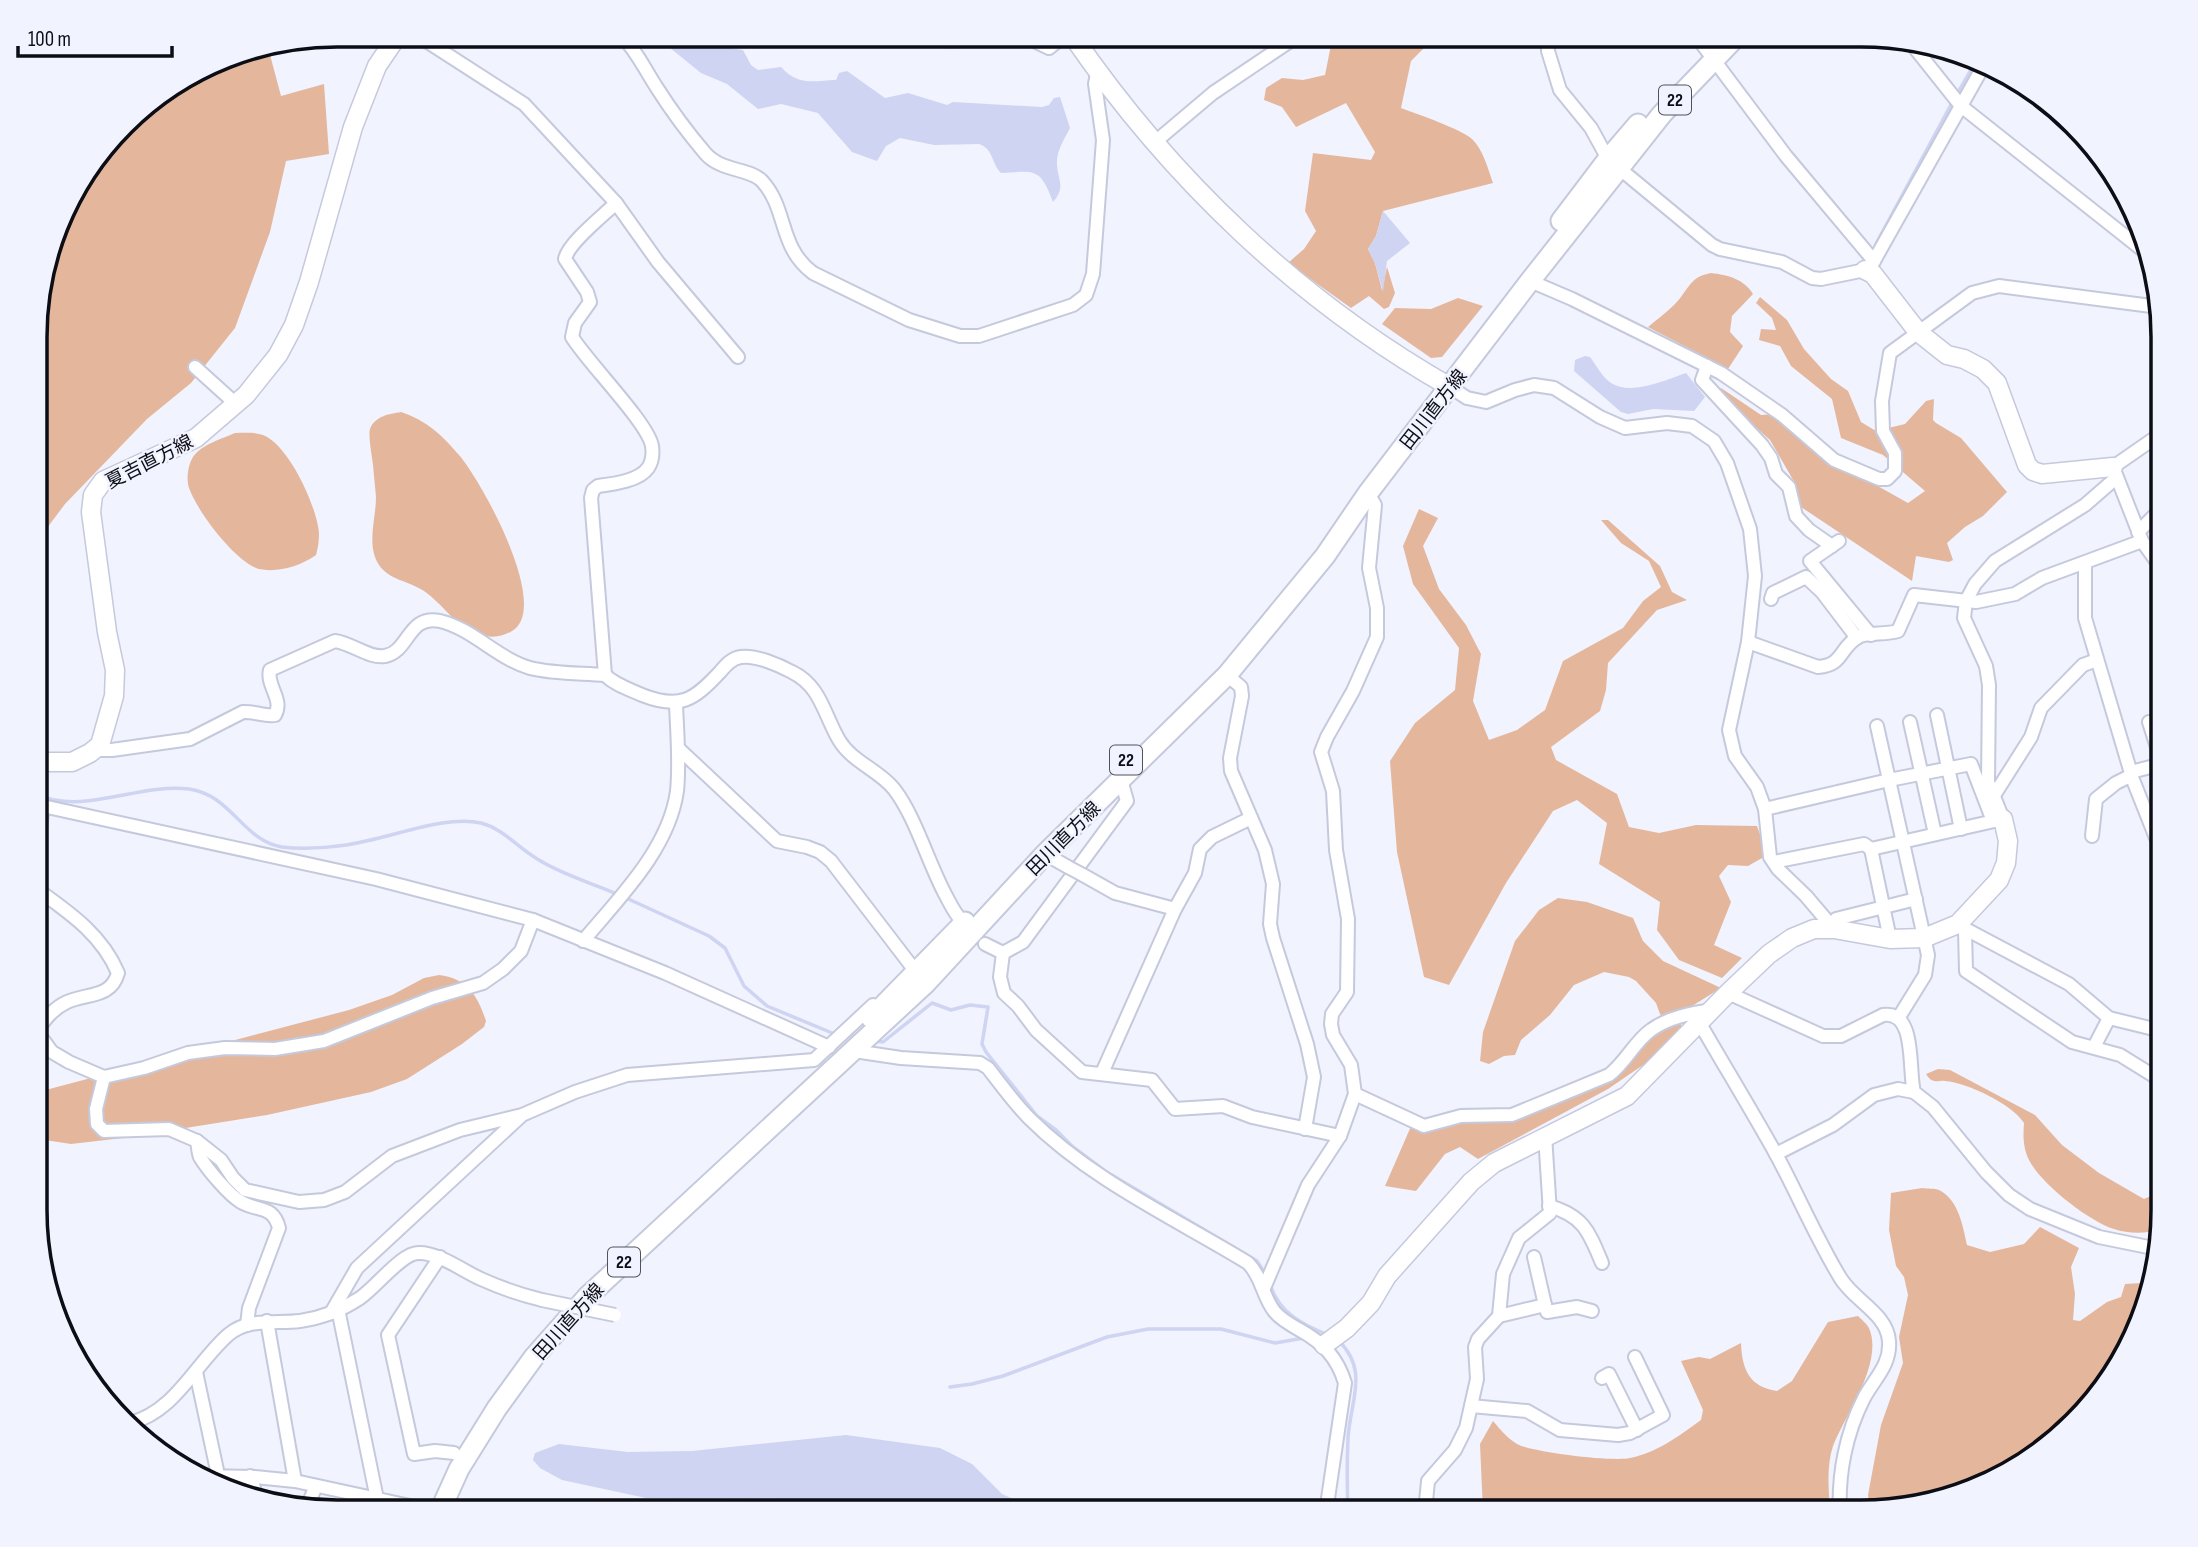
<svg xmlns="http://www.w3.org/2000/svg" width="2198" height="1547" viewBox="0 0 2198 1547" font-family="'Sofia Sans Condensed','Noto Sans JP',sans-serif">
<rect width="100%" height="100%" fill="#f1f3ff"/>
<g fill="#e4b79d">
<path d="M1348,35h89l-26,26 -10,47c16,6 60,21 71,31 11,10 16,30 21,44l-110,28 -7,25 -8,13 7,14 7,27 5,-23 8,26 -6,14 -5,2 -15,-13 -18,12 -63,-45 16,-14 12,-18 -11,-20 8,-58 58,7 4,-8 -29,-49 -50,24 -14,-20 -18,-7 2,-12 16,-10 21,2 22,-5 6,-30z"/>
<path d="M266,49l3,2 12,45 43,-12 5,70 -43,7 -16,71 -35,96 -44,55 -44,36 -82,85 -27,36v-241l28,-96 72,-93 84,-52z"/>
<path d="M1711,273c17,2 33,6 42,21l-21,22 -2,16 13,14 -15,23 -80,-42c8,-7 18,-14 26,-22 14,-13 14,-28 37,-32z"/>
<path d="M1760,297l27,23 17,29 27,30 17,12 13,31 15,9 29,-7 21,-23 8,-2 -1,21 3,3 25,15 46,54 -24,24 -18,11 -18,16 6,17 -4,2 -33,-6 -4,25 -111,-74 -5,-22 -26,-45 -53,-47 4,-5 40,27 14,-1 42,38 91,51 17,-12 -42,-36 -42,-17 -9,-39 -41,-33 -11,-20 -21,-6 2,-11 15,1 -4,-12 -16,-15z"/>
<path d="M1458,298l25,8 -41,51 -11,1 -49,-34 13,-16 36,1z"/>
<path d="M401,412c26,9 40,22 58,43 22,25 93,153 53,176 -12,7 -21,7 -35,3 -20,-6 -35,-31 -53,-43 -15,-10 -35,-11 -45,-26 -13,-20 -3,-46 -3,-68 -1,-11 -2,-21 -3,-32 -1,-8 -5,-30 -3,-36 5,-13 19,-15 31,-17z"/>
<path d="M235,433c9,0 20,-1 28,2 26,10 54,72 56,98 0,8 -1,15 -3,22 -15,11 -39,18 -57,14 -24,-7 -62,-58 -70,-81 -3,-9 -1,-23 4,-31 9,-13 29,-18 42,-24z"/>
<path d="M1419,509l19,9 -15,28 16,43 27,36 15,29 -8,47 16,39 28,-10 28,-20 18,-49 60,-33 20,-27 18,-14 -12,-26 -28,-18 -20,-23h7l52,46 12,26 15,8 -30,10 -49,53 -2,27 -6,21 -49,36 5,13 61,34 12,33 30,6 37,-8 61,1 6,17 -1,15 -14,8 -20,-1 -9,11 12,26 -17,43 28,13 -20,20 -43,-18 -22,-30 3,-28 -61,-38 8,-41 -30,-23 -24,11 -47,72 -57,102 -25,-8 -27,-125 -7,-91 25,-38 40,-33 4,-42 -46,-64 -10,-38z"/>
<path d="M1558,898l29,4 46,16 10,23 20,20 58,27 -45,28 -10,4 -6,-6 -4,-11 -20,-22 -7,-4 -25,-5 -30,13 -24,30 -29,25 -6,15 -11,1 -15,8 -9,-3 3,-29 32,-91 24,-31z"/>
<path d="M439,975c28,3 39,21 47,46l-2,6 -22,17 -55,35 -36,13 -104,23 -144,23 -52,6 -33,-5v-47l311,-82 43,-15 32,-17z"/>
<path d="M1679,1022l5,7 -38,34 -38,26 -130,70 -18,-12 -15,7 -29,37 -31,-5 27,-62 55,-5h47l97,-42 39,-42z"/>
<path d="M1938,1069l12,1 85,45 27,30 37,28 45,26 18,-8v38c-16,5 -33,5 -48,0 -25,-8 -73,-45 -85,-69 -6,-12 -6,-24 -5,-37 -12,-19 -56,-40 -79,-42 -3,-1 -7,1 -11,0 -4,-1 -6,-4 -8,-7z"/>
<path d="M1922,1188c5,1 13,0 17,2 20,10 24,37 28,55l23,7 34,-8 16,-17 39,21 -8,19 4,27 -2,26 7,1 27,-19 14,-5 4,-13 16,-1 8,14 -2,10 -47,87 -105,87 -125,29 -2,-15 13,-70 22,-62 -4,-26 9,-42 -4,-18 -8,-11 -7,-36 2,-37z"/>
<path d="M1858,1316c3,3 9,8 11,12 15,35 -24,87 -36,118 -7,21 -4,45 -3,66h-347l-3,-68 13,-23c7,8 14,17 24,23 14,8 95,18 113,14 26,-5 49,-22 71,-38l2,-10 -22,-49 18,-4 11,2 31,-16c1,26 8,44 36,48l15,-10 36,-59z"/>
</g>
<g fill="#ced4f2">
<path d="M654,35h59l15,13 15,2 8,15 7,5 23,-3c17,19 32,14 55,13l3,-7 8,-2 38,27 23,-5 39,12 6,-3 89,5 7,-2 5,-7 6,-1 10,31c-6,12 -14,23 -13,37 1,16 9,22 -4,37 -13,-35 -18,-31 -52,-29 -10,-10 -7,-24 -22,-29l-45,1 -34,-7 -14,8 -9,15 -25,-9 -34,-39 -37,-9 -23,5 -31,-25 -26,-11z"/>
<path d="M1383,211l27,32 -23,18 -4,31 -8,-29 -7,-14 8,-13z"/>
<path d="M1585,356l5,1c6,8 13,21 21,26 20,13 55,-3 75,-10l19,24 -11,14 -41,-2 -25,5 -7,-2 -47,-41 1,-11z"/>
<path d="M846,1435l94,13 32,16 30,30 40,18h-221l-23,-13 -152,-1 -84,-18 -22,-12 -7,-8 2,-7 24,-9 69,8 64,-1z"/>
</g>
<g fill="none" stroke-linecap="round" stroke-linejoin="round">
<g stroke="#ced4f2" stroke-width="3.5">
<path d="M1957,94l19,-33"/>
<path d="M1876,244l77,-143"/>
<path d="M38,795c47,20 100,-12 151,-6 43,6 54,52 93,58 26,3 60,0 84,-6 32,-6 82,-26 115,-18 23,6 38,26 58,37 24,15 53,23 78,34"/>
<path d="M624,897l85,39 16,12 19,38 23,20 70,29"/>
<path d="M876,1041l7,1 49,-39 19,7 19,-5 18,2 -6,37 4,8 51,64 19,14 17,17 32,24 152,90 9,14"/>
<path d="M1270,1285c10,28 31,39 58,50"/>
<path d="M1338,1340c32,31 12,61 10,98 -1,23 -1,47 0,71l4,3"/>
<path d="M950,1387l22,-3 31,-8 104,-39 41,-8h73l54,14 29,-5"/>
</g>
<defs>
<g id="street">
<path d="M417,35l107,69 92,99 42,59 80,95"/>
<path d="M548,35h6"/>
<path d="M621,35c16,16 24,35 36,53 14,22 31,45 48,65 16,19 45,15 57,28 26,28 16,66 51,92l96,47 51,16h19l94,-31 13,-10 7,-21 10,-134 -8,-56 2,-11"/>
<path d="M927,35c17,8 34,7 52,0"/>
<path d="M1022,35l27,13 16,-13"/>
<path d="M1547,35l1,16 12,39 31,38 17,31 104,86 8,4 62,13 30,16 9,1 44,-9"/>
<path d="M1696,36l90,120 88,105"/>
<path d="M1910,42l51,64 183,145"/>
<path d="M1155,142l58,-49 86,-58"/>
<path d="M1870,268l114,-203"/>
<path d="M1530,281l42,18 149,74 61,42 52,45 45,19h8l8,-8v-18l-12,-22 -1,-30 8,-48 82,-60 27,-7 160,21"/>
<path d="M1707,366l-5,14 60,65 9,13 5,16 13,13 7,29 13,14 23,16"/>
<path d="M195,367l41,37"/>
<path d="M1450,387l17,11 19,4 29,-12 19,-5 20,3 46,29 25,11 42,-5 25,3 22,15 13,22 23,66 5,47 -7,66 -19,88 6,26 22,31 8,22 5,48 8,12 28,27 28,33"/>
<path d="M2162,433l-49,34 29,74 20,28"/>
<path d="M2138,532l24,-24"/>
<path d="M1839,541l-29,20 61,74"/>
<path d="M2085,563v55l48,162 29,73"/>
<path d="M1771,599l2,-6 33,-16 16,15 35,46"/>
<path d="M1748,642l70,25c26,-2 21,-19 40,-30 9,-5 28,-2 40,-6l16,-36 62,7 39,-8 27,-16 100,-37"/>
<path d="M605,675l-14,-177 2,-8 5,-4c15,-2 41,-5 50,-18 4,-6 5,-15 4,-22 -4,-23 -64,-83 -80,-109l3,-14 15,-21 -3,-10 -22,-33c3,-16 39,-44 51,-56"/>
<path d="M1227,675l14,12 1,9 -12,62 1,13 34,79 8,34 -3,40 3,14 34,106 7,33 -9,52"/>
<path d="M1937,715l24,114"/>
<path d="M1910,722l25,112"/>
<path d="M2149,722l13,41"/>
<path d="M1877,726l51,229 -3,20 -26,42"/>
<path d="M678,748l99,93 30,6 13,5 11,9 82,107"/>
<path d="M94,750h18l78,-11 53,-27c11,-1 22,5 32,3 9,-16 -9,-29 -5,-45l65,-29c16,2 35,18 50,15 24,-4 23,-42 55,-35 33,8 58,38 90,47 24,6 51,5 75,7 10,10 24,14 37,20 38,15 52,5 78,-23 6,-7 12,-14 21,-15 15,-2 38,8 51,15 29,14 32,43 47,68 13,22 40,30 55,49 21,27 34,73 51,105 5,9 9,19 17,27"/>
<path d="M2131,772l31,-8"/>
<path d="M1993,797l38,-60 10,-29 42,-43 14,-5"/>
<path d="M38,805l338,74 157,41 132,53 164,74"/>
<path d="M1765,809l124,-29 82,-16 22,57"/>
<path d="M2092,836l4,-37 20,-16 16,-8"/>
<path d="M38,842l5,-36"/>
<path d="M1871,849l19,90"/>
<path d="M1045,854l23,13"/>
<path d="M1774,862l90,-18 7,5 132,-30 -15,-37 1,-97 -3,-19 -22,-48 2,-17 9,-17 20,-23 90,-56 31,-27"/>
<path d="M1083,875l32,18 60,16"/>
<path d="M38,890c32,23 64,45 80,83 -7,25 -30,20 -51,29 -13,6 -21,16 -29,27"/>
<path d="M1836,919l80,-20"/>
<path d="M1960,926l109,58 40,34 53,13"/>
<path d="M1965,930l1,41 106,71 48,13 42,26"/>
<path d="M583,941c36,-43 86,-92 94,-150 3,-29 0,-59 -1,-87"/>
<path d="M985,944l18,9 -3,24 4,16 14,13 18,24 46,42 70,8 23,29 48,-3 29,11 88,19"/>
<path d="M1003,953l20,-11 104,-141 -6,-21"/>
<path d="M1728,993l95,43h18l42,-21c34,-5 25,55 31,77l19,15 53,65 23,23 21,14 69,28 59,12"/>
<path d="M1699,1022c26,45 53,89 78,134 22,41 40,84 64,123 14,22 46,35 48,62 2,24 -15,38 -25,57 -18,35 -26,76 -24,114"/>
<path d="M38,1033l14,19 17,10 35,15 40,-9 44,-15 37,-5 50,1 49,-8 108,-43 51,-15 20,-14 18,-18 12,-31"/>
<path d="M2094,1047l15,-29"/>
<path d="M854,1051l47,7 79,5 8,5c13,17 26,35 41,50 62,62 145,100 219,145 14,14 14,32 26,48 6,8 17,14 26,19 23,13 37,27 45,53l-19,129"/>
<path d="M1102,1073l73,-164 20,-36 5,-24 12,-12 39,-19"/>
<path d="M104,1077l-8,32 1,15 7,7 65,-2 28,12 24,19 12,18 12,12 54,12 25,-2 21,-8 47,-36 68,-26 62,-15 53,-23 52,-17 187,-15 59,-55"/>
<path d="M1355,1094l69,32 37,-10 51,-1 97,-40c17,-13 26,-34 42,-45 18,-13 41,-17 62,-20"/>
<path d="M197,1141c1,5 1,11 3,16 7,12 29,38 41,45 18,10 32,3 38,26l-30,80 -2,17"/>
<path d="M1776,1154l57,-29 41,-30 24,-6 16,3"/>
<path d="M1549,1206c35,10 40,26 53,57"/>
<path d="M440,1257l-52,78 26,119 21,-3 19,2"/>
<path d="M1264,1288l44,-103 32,-49 15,-42 -4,-29 -18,-30 -2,-11 1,-10 15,-22 1,-73 -12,-69 -3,-59 -12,-39 6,-15 26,-46 24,-54v-29l-8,-40 6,-63 -7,-12"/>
<path d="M1545,1305l2,7 30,-5 15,4"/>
<path d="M338,1309l39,190"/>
<path d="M331,1313l26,-45 164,-152"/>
<path d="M1499,1316l46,-11 -11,-48"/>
<path d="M267,1321l28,160"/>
<path d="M196,1372l22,103"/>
<path d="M1602,1378l7,-4 28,56"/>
<path d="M1471,1406l56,5 33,19 58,5 12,-2 33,-18 -28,-58"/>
<path d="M130,1423c45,-11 66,-60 98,-88 21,-18 48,-11 72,-14 21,-3 42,-11 60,-23 16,-11 42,-45 58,-45 20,-1 45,18 63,26 20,9 40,16 61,21"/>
<path d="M200,1476l55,1 40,4 138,30"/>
<path d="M250,1476l7,21"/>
<path d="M306,1509l10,-23"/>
<path d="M1425,1512l3,-31 27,-31 11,-22 11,-49 -2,-32 3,-8 21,-23 4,-42 16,-36 31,-25 -5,-78"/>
</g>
<g id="secondary">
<path d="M1072,35c98,143 227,266 378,352"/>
<path d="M1865,270l8,4 45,58 29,23 17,4 19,10 14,14 30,82 6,6 9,3 71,-7"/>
<path d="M38,762h34l18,-9 10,-8 14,-49 1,-26 -8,-38 -16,-120 2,-17 10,-14 93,-43 50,-43 32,-40 16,-30 15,-43 44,-155 24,-61 21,-31"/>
<path d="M1324,1345l23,-17 24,-25 16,-27 84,-94 23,-19 133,-67 101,-103 41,-39 23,-16 22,-9h20l56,10 34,-1 34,-14 41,-44 7,-17 2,-22 -5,-22"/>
</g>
<g id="primary">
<path d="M1561,221l47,-62 30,-35"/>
<path d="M871,1018l94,-96"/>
<path d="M440,1511l19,-42 38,-61 37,-51 53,-60 339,-314 119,-129 182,-179 98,-119 43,-63 162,-212 132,-167 75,-78"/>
</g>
</defs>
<use href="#street" stroke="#c5c9dc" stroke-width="16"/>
<use href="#secondary" stroke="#c5c9dc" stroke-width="21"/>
<use href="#primary" stroke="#c5c9dc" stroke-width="23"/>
<use href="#street" stroke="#fff" stroke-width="12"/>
<use href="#secondary" stroke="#fff" stroke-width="18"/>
<use href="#primary" stroke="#fff" stroke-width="19"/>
<defs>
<g id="street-bridge">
<path d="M1068,867l15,8"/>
<path d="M542,1300l73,15"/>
</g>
</defs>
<use href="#street-bridge" stroke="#c5c9dc" stroke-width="16" stroke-linecap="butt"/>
<use href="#street-bridge" stroke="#fff" stroke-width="12"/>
</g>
<g text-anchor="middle" stroke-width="5" stroke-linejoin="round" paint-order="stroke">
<g fill="#f1f3ff" stroke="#51535b" stroke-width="2">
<rect x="1659" y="85.5" width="32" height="29" rx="5"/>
<rect x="1110" y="745.5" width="32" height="29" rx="5"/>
<rect x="608" y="1247.5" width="32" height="29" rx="5"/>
</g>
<g font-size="18" font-weight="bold" fill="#0d0e15">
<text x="1675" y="106">22</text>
<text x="1126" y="766">22</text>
<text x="624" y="1268">22</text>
</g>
<g font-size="19" fill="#0d0e15" stroke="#f1f3ff">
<text transform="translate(1433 409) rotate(-52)" y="7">田川直方線</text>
<text transform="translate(149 461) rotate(-27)" y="7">夏吉直方線</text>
<text transform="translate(1063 838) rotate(-45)" y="7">田川直方線</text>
<text transform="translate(568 1321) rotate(-48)" y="7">田川直方線</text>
</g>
</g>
<path d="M0 0H2198V1547H0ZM337 47H1861A290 290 0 0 1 2151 337V1210A290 290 0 0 1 1861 1500H337A290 290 0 0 1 47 1210V337A290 290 0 0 1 337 47Z" fill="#f1f3ff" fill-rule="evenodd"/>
<path fill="none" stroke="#0d0e15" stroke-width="3.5" d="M337 47H1861A290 290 0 0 1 2151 337V1210A290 290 0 0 1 1861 1500H337A290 290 0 0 1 47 1210V337A290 290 0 0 1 337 47Z"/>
<path d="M18 46v10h154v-10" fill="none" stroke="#0d0e15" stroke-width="3.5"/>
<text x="28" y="46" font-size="21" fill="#0d0e15" stroke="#f1f3ff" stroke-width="5" paint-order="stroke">100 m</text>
</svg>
